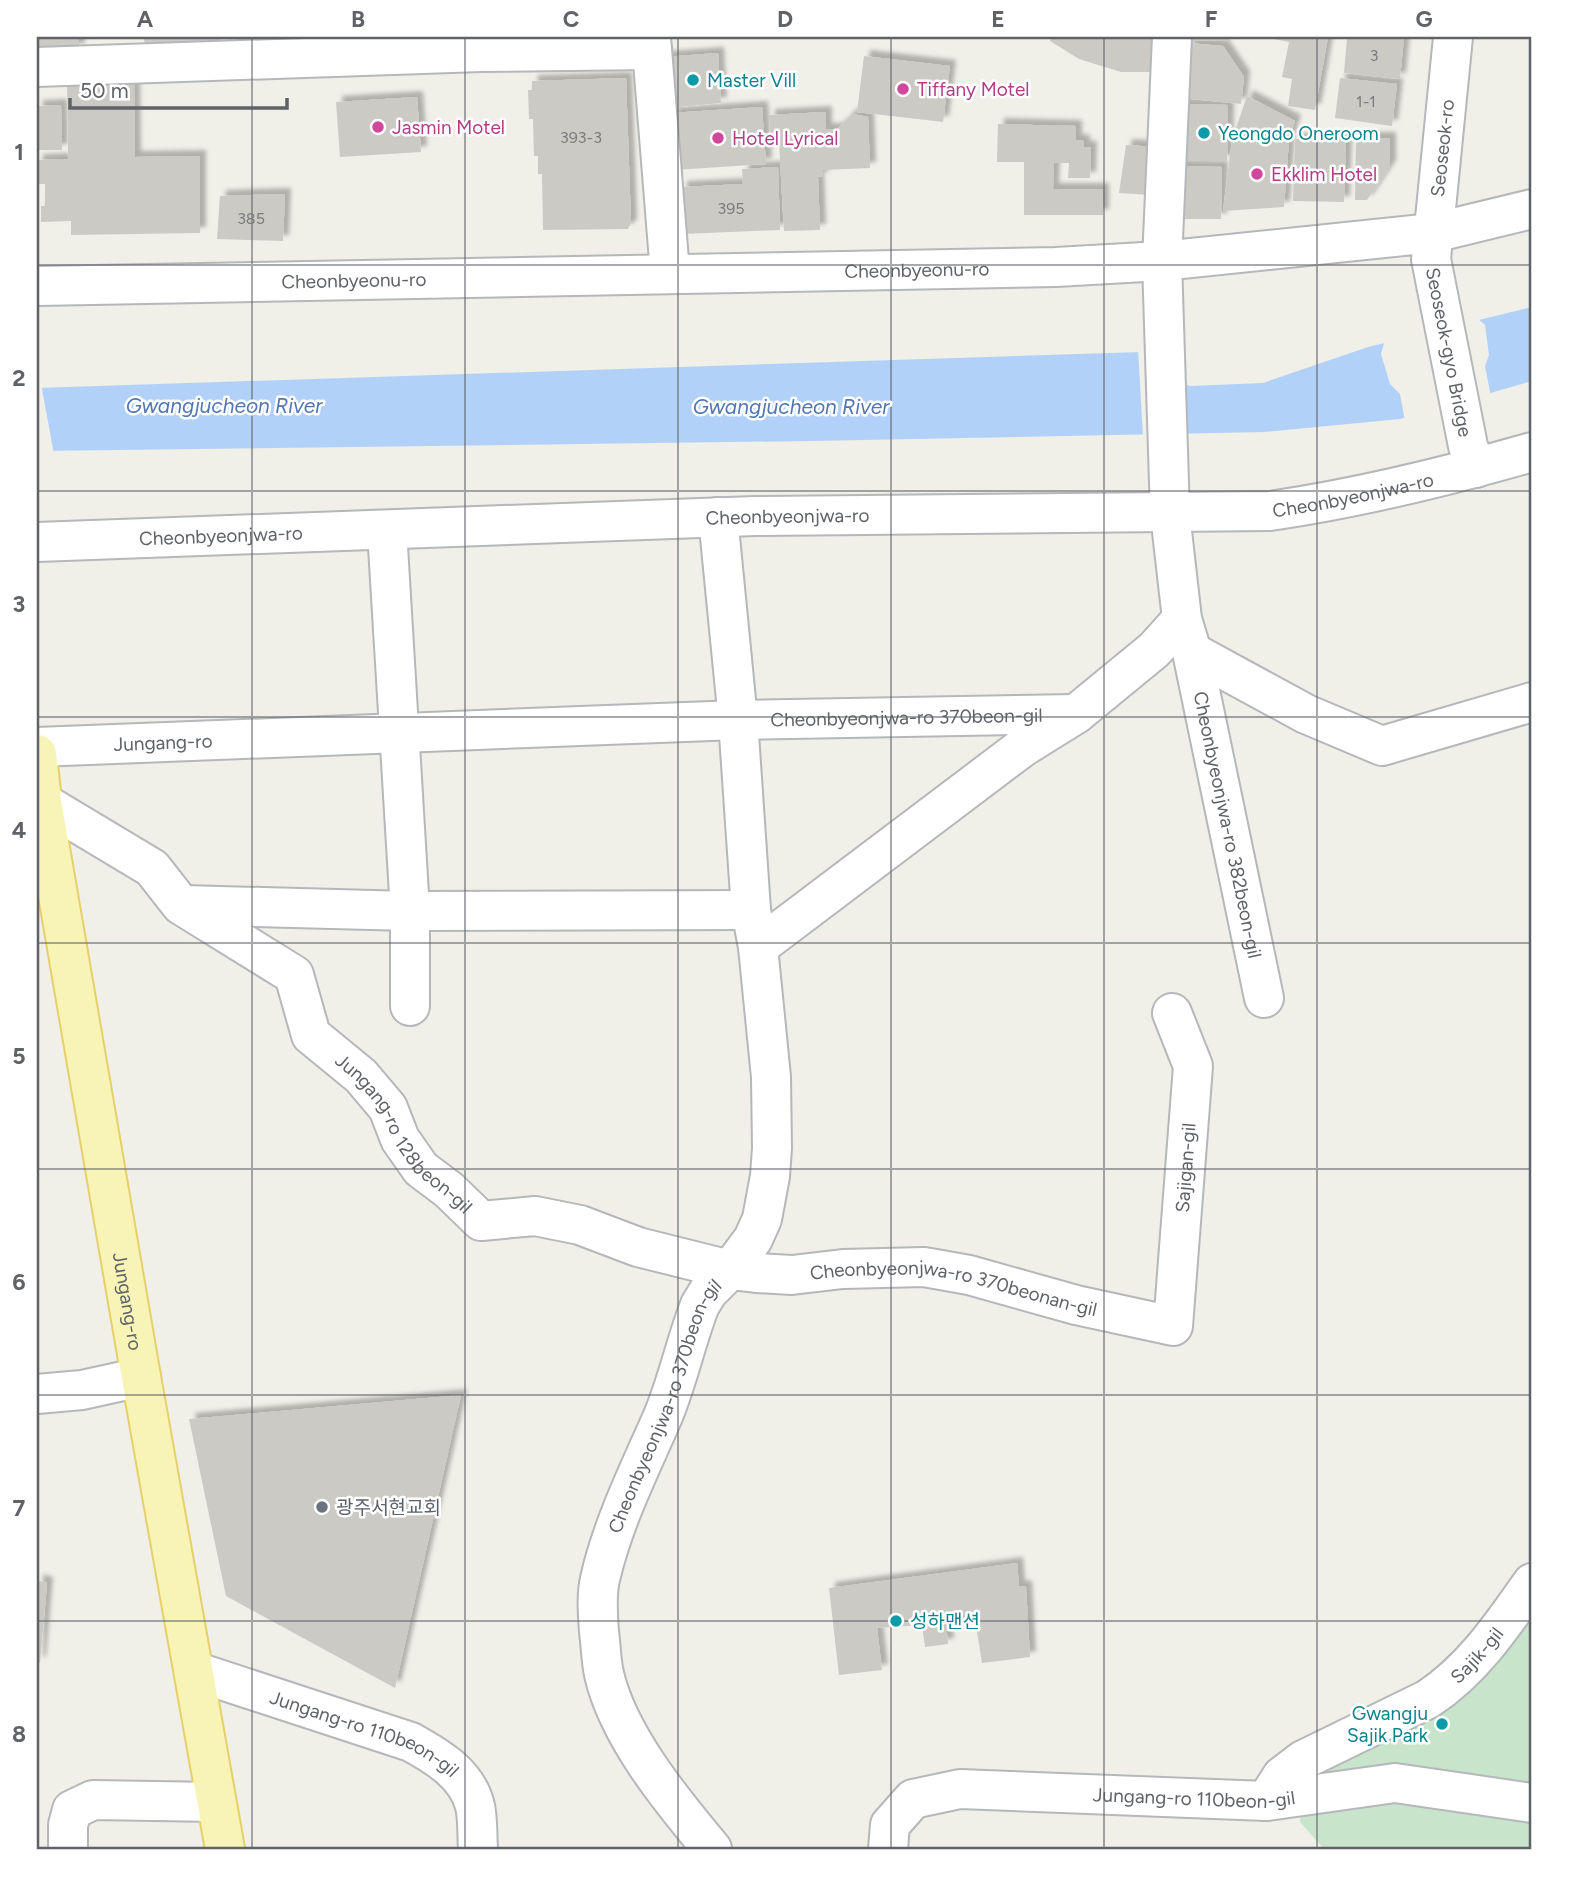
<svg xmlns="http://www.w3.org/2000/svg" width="1569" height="1886" viewBox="0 0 1569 1886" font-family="Figtree,'Noto Sans KR',sans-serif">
<defs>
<filter id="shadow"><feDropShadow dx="6" dy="-6" stdDeviation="2" flood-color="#0004"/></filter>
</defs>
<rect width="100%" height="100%" fill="#f0efe8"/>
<path fill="#c8e5cb" d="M1532,1597v252h-208l-24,-27 4,-33 33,-51 134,-84z"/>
<path fill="#b1d1f8" d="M1532,307v74l-132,38 -136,13 -453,9 -774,10v-63l1104,-36 37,29 12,5 73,-3 105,-36z"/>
<g fill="#f0efe8">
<path d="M1476,317l9,8 4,30 -4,11 6,31 -86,24 -5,-27 -10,-10 -9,-30 4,-14z"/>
<path d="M1138,348l17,7 17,82 -29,1z"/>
<path d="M37,384h4l13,70 -17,1z"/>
</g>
<g fill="#cccac5" filter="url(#shadow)">
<path d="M37,37h42v12l-42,1z"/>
<path d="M144,37h70l1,9 -70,5z"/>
<path d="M1051,37h103l-1,35h-32l-42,-13 -29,-18z"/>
<path d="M1179,37h49l3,4h-52z"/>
<path d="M1264,37h64l-13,73 -27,-4 4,-27 -10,-2 7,-35z"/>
<path d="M1347,37h57l-4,42 -56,-6z"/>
<path d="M1188,43l35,3 21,31 -3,27 -59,-6z"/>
<path d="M718,53l3,50 -54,5 -3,-51z"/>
<path d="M864,56l86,10 -7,56 -86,-10z"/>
<path d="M134,78l1,79 65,-1v77l-129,2v-14l-30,1v-16h4v-22h-8v-24l31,-1 -1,-80z"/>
<path d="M626,78l5,145 -3,6 -85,1 -1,-56h-4v-18h-4l-1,-37h-4l-1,-29h4v-9z"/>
<path d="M1340,78l57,6 -5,42 -57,-8z"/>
<path d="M1247,96l48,25 -6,19 -5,67 -61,4 9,-71z"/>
<path d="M417,97l4,55 -81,5 -4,-55z"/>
<path d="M1180,104l48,1 -1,56h-48z"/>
<path d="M61,105l1,45h-25v-44z"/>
<path d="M762,107l4,57 -91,6 -4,-57z"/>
<path d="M826,112v17h11l15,-15 16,3 2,51 -47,2v7h-5l2,53 -36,1 -5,-90 -9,3 -1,-29z"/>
<path d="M998,124l78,2v14l8,1v6h7l-1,31h-22l1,-15h-15l-1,26h50v26h-79v-53h-27z"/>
<path d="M1356,138h34v28l-23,34h-12z"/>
<path d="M1295,139l51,1 -2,62 -51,-1z"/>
<path d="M1126,145l29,2 -4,48 -32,-2z"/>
<path d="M1177,166l45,1 -1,52h-45z"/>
<path d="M778,167l2,63 -97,4 -2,-47 62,-3 -1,-15z"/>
<path d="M285,194l-2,47 -66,-2 3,-43z"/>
<path d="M461,1395l-66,293 -169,-92 -37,-177z"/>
<path d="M1017,1563l2,23 7,1 4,70 -48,6 -7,-44 -29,3 2,22 -23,3 -3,-22 -45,3 5,42 -43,5 -10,-87z"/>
<path d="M37,1580l10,3 -7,80 -3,-1z"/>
</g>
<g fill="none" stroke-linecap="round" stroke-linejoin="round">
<defs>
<g id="minor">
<path d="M651,37l19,236"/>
<path id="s1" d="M1172,37l-10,224 8,253 12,105 10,33 72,346"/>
<path id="s2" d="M1453,37l-22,222 37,187 8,22"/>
<path d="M37,67l444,-15 171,-2"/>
<path id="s3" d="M37,286l1019,-19 106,-6 271,-28 99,-24"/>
<path d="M387,530l23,381v95"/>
<path id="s4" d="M37,542l718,-26 515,-5c89,-13 175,-34 262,-59"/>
<path d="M1192,652l114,62 76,32 150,-44"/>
<path id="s5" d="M37,747l701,-27 338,-6"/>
<path id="s6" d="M42,802l110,66 29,37 113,70 17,60 50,41 27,32 12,31 21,30 28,21 32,31 54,-5 45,9 58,22 92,23 26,3 36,2 51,-6 81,-2 45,8 107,30 97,21 20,-260 -21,-53"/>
<path d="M183,905l227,6 341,-1"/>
<path d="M758,947l265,-200 53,-33 78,-64 28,-31"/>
<path d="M37,1394l45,-4 59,-13"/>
<path id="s7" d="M194,1671l217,71c27,15 56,32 64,64 3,13 2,29 3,43"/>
<path id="s8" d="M1266,1801l16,-25 21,-16 125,-61c44,-29 74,-73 104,-116"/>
<path d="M68,1849v-24l4,-15 21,-10 123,2"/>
<path id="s9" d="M712,1849c-40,-48 -94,-113 -108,-175 -3,-13 -3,-28 -5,-42 -1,-17 -3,-36 1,-53 13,-57 40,-110 63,-163 15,-36 23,-75 37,-111l8,-13 22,-22 23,-31 9,-20 8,-43 2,-28 -1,-71 -13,-130 -7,-37 -13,-190 -20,-203"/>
<path id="s10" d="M888,1849l2,-24 23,-26 47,-10 306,12 129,-18 137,20"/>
</g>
<g id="major">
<path id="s11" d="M37,754l5,48 99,575 84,472"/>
</g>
</defs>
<use href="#minor" stroke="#b5b7bb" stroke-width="42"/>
<use href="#major" stroke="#e6d06c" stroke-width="42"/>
<use href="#minor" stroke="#fff" stroke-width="38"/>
<use href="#major" stroke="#f8f4b5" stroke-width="38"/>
</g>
<path fill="none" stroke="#5f6267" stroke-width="2" stroke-opacity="0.55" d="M252,37v1812M465,37v1812M678,37v1812M891,37v1812M1104,37v1812M1317,37v1812M37,265h1495M37,491h1495M37,717h1495M37,943h1495M37,1169h1495M37,1395h1495M37,1621h1495"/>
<g fill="#0f9aa8" stroke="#fff" stroke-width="2.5">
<circle cx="693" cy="80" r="7"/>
<circle cx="1204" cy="133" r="7"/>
<circle cx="896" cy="1621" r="7"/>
<circle cx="1442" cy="1724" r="7"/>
</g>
<g fill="#d1479c" stroke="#fff" stroke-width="2.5">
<circle cx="903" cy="89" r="7"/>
<circle cx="378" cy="127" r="7"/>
<circle cx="718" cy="138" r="7"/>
<circle cx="1257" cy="174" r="7"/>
</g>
<circle fill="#6b7280" stroke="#fff" stroke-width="2.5" cx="322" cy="1507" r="7"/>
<g text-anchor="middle" stroke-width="5" stroke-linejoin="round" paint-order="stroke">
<g font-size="16" fill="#7a7c7e">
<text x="1374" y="61">3</text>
<text x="1366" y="107">1-1</text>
<text x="581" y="143">393-3</text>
<text x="731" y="214">395</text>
<text x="251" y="224">385</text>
</g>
<g font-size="19" fill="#0d838f" stroke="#fff" text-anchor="start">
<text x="707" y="87">Master Vill</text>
<text x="1218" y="140">Yeongdo Oneroom</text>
<text x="910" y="1628">성하맨션</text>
<text x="1428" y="1720" text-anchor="end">Gwangju<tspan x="1428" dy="22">Sajik Park</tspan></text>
</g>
<g font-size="19" fill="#b23c85" stroke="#fff" text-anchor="start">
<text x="917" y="96">Tiffany Motel</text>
<text x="392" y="134">Jasmin Motel</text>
<text x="732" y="145">Hotel Lyrical</text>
<text x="1271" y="181">Ekklim Hotel</text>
</g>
<g font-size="19" fill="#5f6267" stroke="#fff">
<text transform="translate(1442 148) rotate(-84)" y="7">Seoseok-ro</text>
<text dy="7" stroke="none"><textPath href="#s3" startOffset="880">Cheonbyeonu-ro</textPath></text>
<text dy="7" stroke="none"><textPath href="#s3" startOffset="317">Cheonbyeonu-ro</textPath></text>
<text dy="7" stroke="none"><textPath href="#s2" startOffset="318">Seoseok-gyo Bridge</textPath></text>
<text dy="7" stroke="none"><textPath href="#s4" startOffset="1318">Cheonbyeonjwa-ro</textPath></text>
<text dy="7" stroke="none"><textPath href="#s4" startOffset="751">Cheonbyeonjwa-ro</textPath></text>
<text dy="7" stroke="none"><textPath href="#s4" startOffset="184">Cheonbyeonjwa-ro</textPath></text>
<text dy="7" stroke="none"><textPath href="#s5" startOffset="870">Cheonbyeonjwa-ro 370beon-gil</textPath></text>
<text dy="7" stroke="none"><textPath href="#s5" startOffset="126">Jungang-ro</textPath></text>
<text dy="7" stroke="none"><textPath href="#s1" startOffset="794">Cheonbyeonjwa-ro 382beon-gil</textPath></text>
<text dy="7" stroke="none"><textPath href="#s6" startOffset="508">Jungang-ro 128beon-gil</textPath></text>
<text dy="7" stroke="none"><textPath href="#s6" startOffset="1493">Sajigan-gil</textPath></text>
<text dy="7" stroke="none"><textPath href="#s6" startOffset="1110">Cheonbyeonjwa-ro 370beonan-gil</textPath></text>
<text dy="7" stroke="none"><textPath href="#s11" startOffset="555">Jungang-ro</textPath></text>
<text dy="7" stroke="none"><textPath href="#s9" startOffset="488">Cheonbyeonjwa-ro 370beon-gil</textPath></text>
<text dy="7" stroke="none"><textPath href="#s8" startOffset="261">Sajik-gil</textPath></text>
<text dy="7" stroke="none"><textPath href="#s7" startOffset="182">Jungang-ro 110beon-gil</textPath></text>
<text dy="7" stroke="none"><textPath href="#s10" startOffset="341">Jungang-ro 110beon-gil</textPath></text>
</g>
<g font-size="19" fill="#5b616d" stroke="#fff" text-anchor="start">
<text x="336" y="1514">광주서현교회</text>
</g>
<g font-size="21" font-style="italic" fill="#5176b2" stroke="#fff">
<text x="224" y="413">Gwangjucheon River</text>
<text x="791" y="414">Gwangjucheon River</text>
</g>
</g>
<rect width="1569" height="1886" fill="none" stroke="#ffffff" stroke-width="77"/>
<path d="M70 98v10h217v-10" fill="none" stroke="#5f6267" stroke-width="3.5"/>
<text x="80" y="98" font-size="21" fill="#5f6267" stroke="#ffffff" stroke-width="5" paint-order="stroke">50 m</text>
<rect x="38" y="38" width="1492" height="1810" fill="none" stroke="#5f6267" stroke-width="2.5"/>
<g font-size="23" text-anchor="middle" font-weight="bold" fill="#5f6267">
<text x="145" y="27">A</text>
<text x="358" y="27">B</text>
<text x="571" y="27">C</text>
<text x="785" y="27">D</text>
<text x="998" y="27">E</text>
<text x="1211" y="27">F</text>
<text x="1424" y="27">G</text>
<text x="19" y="160">1</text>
<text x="19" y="386">2</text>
<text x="19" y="612">3</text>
<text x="19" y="838">4</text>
<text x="19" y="1064">5</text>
<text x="19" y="1290">6</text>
<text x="19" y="1516">7</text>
<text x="19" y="1742">8</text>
</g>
</svg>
